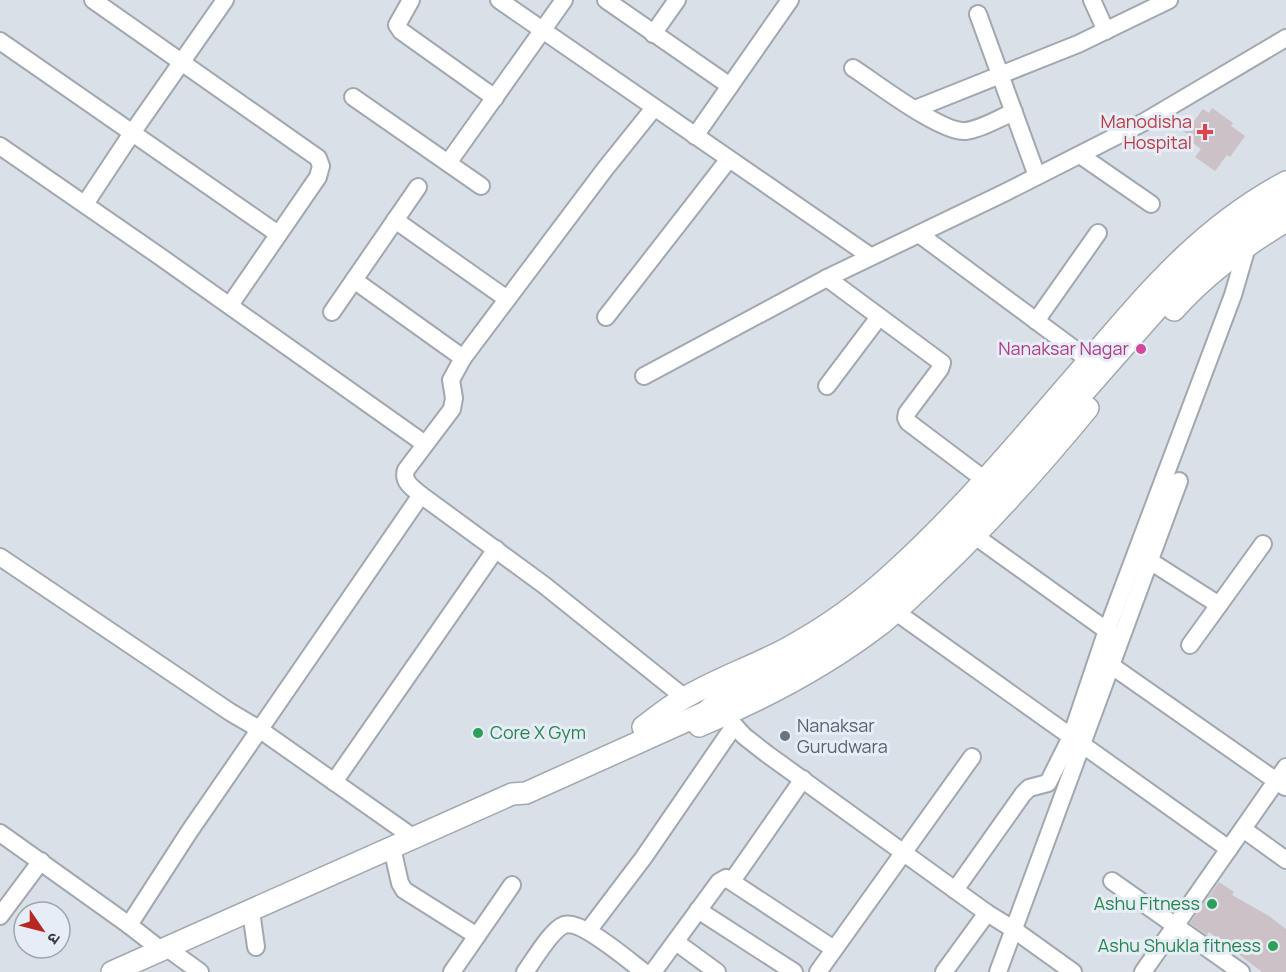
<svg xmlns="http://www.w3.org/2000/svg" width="1286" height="972" viewBox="0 0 1286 972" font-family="Manrope,'Noto Sans Devanagari',sans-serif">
<rect width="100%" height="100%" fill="#d9e0e8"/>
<g fill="#cbc1c7">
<path d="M1212,108l21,15 -2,3 14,10 -15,21 -3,-2 -12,16 -20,-14 6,-8 -16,-12 2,-3 -5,-4 6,-9 4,3 11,-15 6,4z"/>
<path d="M1219,882l15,10 -2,3 37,21 17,13v43h-24l-53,-40 -2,3 -17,-12z"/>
</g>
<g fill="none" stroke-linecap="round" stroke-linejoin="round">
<defs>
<g id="minor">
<path d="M93,0l225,158 3,8 -3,11 -88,128"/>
<path d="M411,0l-14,25 4,6 94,67"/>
<path d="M499,0l371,256"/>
<path d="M606,0l124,86"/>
<path d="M1092,0l14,31"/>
<path d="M978,14l59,162"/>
<path d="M653,34l24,-34"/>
<path d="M0,41l278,193"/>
<path d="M853,68c22,14 89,66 113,63 16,-2 33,-13 48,-19"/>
<path d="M353,97l128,89"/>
<path d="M654,108l-49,61 -142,189 -12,22 3,18 -2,11 -46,61c-4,12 7,18 15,25l123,90 141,113"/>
<path d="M915,109l163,-65 91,-44"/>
<path d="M695,136l95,-136"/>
<path d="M0,146l155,107 270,191"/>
<path d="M1080,155l71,49"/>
<path d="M448,163l116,-163"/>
<path d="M85,204l47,-71 93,-133"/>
<path d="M395,220l112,79"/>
<path d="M919,234l170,126"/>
<path d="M827,278l115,85 -2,6 -33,44 -1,5 2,4 77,58"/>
<path d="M354,280l109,78"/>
<path d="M332,312l86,-125"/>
<path d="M606,317l123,-158"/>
<path d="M1036,321l62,-88"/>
<path d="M644,376l183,-98 177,-85 140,-71 142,-84"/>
<path d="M827,386l52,-69"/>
<path d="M975,536l138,99"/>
<path d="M0,557l230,155 29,17 155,109"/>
<path d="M1150,561l69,44"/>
<path d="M896,612l333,237"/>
<path d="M1190,645l73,-101"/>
<path d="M1112,666l173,121"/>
<path d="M725,715l19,21 23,18 220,159 26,16 60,43"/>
<path d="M334,782l162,-233"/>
<path d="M1243,829l43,31"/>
<path d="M0,833l129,92 32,25"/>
<path d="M392,848l8,35 4,7 73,46"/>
<path d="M732,881l71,-102"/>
<path d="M1112,881l129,91"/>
<path d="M955,890l68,-96 6,-6 19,-5 23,-46 36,-107 126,-335 14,-48"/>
<path d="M698,910l96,62"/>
<path d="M251,911l5,36"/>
<path d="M0,916l41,-55"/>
<path d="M129,925l60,-93 232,-337"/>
<path d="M588,931l56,-74 90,-131"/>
<path d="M676,942l41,30"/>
<path d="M167,948l33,24"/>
<path d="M452,972l60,-87"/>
<path d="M525,972c9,-12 26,-42 39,-47 17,-6 65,36 80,47"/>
<path d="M653,972l66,-90 7,-4 108,71"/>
<path d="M818,972l154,-215"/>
<path d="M944,972l43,-59"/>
<path d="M998,972l181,-491"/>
<path d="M1143,972l143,-205"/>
</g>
<g id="major">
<path d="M1174,310c31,-35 72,-65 112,-89"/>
<path d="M699,726c65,-27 126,-59 182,-102 21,-17 40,-36 60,-55 53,-51 101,-105 147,-161"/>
<path d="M643,727c11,-8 21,-17 33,-24 34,-22 74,-35 110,-54 39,-21 77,-48 110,-79 69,-63 129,-136 190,-206 62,-72 114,-136 200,-182"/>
<path d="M112,972l400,-178 14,-1 180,-81 11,-10 54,-26 41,-23 48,-33 83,-72 54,-57 167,-190 32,-33 58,-47 32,-20"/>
</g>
</defs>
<use href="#minor" stroke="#a1a8af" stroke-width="20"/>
<use href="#major" stroke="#a1a8af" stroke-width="24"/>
<use href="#minor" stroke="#fff" stroke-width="16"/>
<use href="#major" stroke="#fff" stroke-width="21"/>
</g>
<path fill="#e0444e" stroke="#e6edf6" stroke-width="2" d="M1202 123h6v6h6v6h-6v6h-6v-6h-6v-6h6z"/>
<circle fill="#d1479c" stroke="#e6edf6" stroke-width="2" cx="1141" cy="349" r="6"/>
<g fill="#2e9e5b" stroke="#e6edf6" stroke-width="2">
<circle cx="478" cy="733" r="6"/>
<circle cx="1212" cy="904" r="6"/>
<circle cx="1273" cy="946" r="6"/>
</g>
<circle fill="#6b7280" stroke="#e6edf6" stroke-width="2" cx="785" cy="736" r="6"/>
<g text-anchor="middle" stroke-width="6" stroke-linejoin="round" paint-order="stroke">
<g font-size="18" fill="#be3a42" stroke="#e6edf6" text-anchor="end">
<text x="1192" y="128">Manodisha<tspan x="1192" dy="21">Hospital</tspan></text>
</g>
<g font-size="18" fill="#b23c85" stroke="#e6edf6" text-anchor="end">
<text x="1129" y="355">Nanaksar Nagar</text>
</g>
<g font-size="18" fill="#5b616d" stroke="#e6edf6" text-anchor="start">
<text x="797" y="732">Nanaksar<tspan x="797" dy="21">Gurudwara</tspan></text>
</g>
<g font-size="18" fill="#27864d" stroke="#e6edf6" text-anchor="end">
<text x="490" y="739" text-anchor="start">Core X Gym</text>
<text x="1200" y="910">Ashu Fitness</text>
<text x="1261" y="952">Ashu Shukla fitness</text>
</g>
</g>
<g transform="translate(42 930) rotate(125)"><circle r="28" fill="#e6edf6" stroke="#a0a5ac" stroke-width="1.5"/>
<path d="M0-4.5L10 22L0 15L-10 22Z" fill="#b72822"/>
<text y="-9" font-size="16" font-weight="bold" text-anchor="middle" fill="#373a3e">उ</text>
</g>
</svg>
